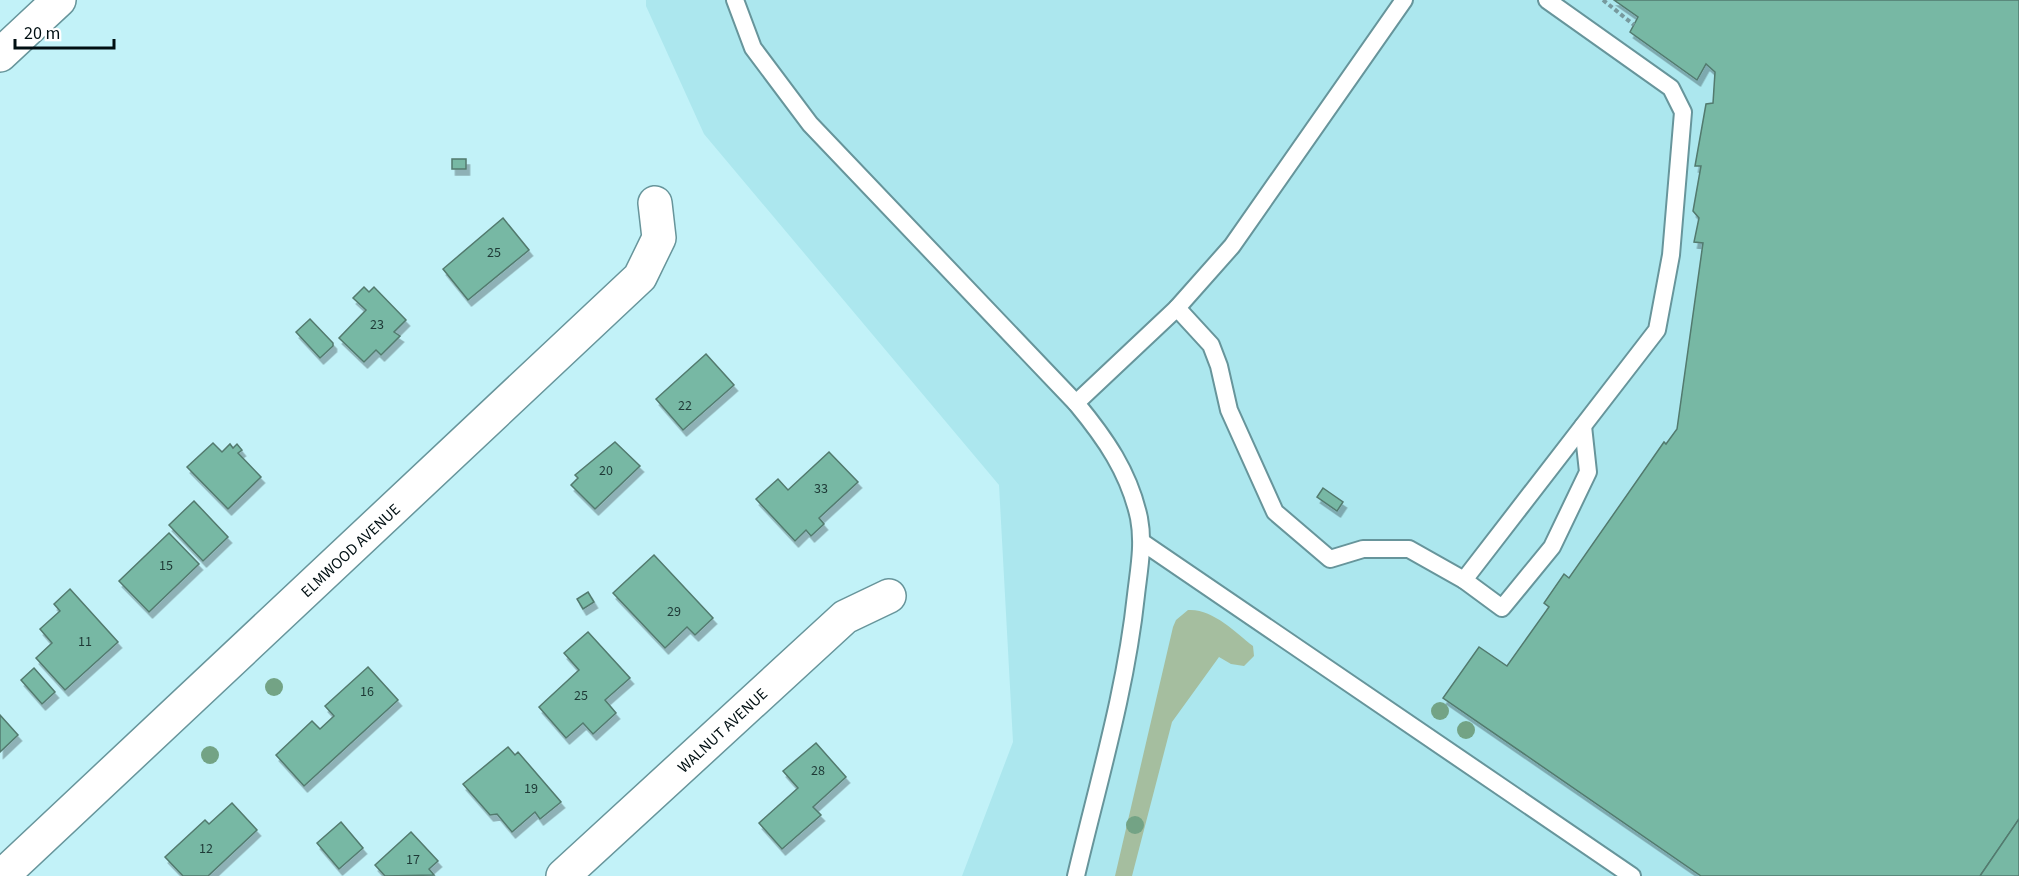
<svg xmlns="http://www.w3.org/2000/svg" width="2019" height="876" viewBox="0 0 2019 876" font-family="'Source Sans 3',sans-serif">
<defs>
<filter id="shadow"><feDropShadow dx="3.5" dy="6" stdDeviation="0" flood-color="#0004"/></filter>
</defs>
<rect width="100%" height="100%" fill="#c2f2f8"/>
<path fill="#ace7ee" d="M646,0h1373v876h-1057l51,-134 -14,-257 -295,-351 -58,-128z"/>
<path fill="#a5be9f" d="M1188,610c24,-2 47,22 65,36l1,10 -10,10 -13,-2 -12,-7 -47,65 -40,154h-17l58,-249 3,-7z"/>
<g fill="#77b8a4" stroke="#527a6e" stroke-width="1.5" filter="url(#shadow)">
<path d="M1614,0h405v819l-39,57h-279l-258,-178 36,-51 28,19 42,-59 -5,-4 20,-29 5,4 95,-136 2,2 11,-15 26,-186 -9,-1 5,-24 -6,-7 8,-45h-6l11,-62 7,-1 2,-31 -9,-8 -9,16 -67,-48 8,-15z"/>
<rect x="452" y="159" width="14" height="10"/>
<path d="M503,218l26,32 -61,50 -25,-31z"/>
<path d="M364,287l5,5 5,-5 32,33 -12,12 6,4 -19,19 -5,-5 -12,12 -25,-24 27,-28 -13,-12z"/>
<path d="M310,319l23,24v3l-13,12 -24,-26z"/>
<path d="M706,354l28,31 -51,45 -27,-31z"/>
<path d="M615,442l25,24 -45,43 -24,-24 7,-7 -3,-3z"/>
<path d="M213,443l9,9 8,-8 3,4 4,-4 5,6 -4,3 23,24 -33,32 -41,-42z"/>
<path d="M829,452l29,30 -39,36 5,6 -13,12 -5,-6 -11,11 -39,-42 22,-20 10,11z"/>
<path d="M1323,488l20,14 -6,9 -20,-14z"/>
<path d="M194,501l34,36 -25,24 -34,-36z"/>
<path d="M169,533l30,31 -50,48 -30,-31z"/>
<path d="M654,555l59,63 -18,17 -8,-8 -22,21 -52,-55z"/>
<path d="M70,589l48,53 -53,48 -29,-32 16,-15 -12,-14 20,-18 -6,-7z"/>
<path d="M588,592l6,10 -11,7 -6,-10z"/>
<path d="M588,632l42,46 -25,22 11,13 -23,21 -10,-11 -17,15 -27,-31 40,-37 -15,-17z"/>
<path d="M368,667l30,33 -94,86 -28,-31 36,-34 8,8 14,-13 -9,-10z"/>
<path d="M34,668l21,24 -13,12 -21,-24z"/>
<path d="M0,715l18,20 -18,17z"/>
<path d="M816,743l30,34 -33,30 8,8 -39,34 -23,-26 39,-35 -15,-17z"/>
<path d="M508,747l7,8 3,-3 43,50 -21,17 -5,-7 -23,20 -15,-18 -7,1 -27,-31z"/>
<path d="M232,803l25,27 -49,46h-25l-18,-19 40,-37 4,4z"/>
<path d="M2019,819v57h-39z"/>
<path d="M341,822l22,26 -24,21 -22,-26z"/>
<path d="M411,832l27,29 -9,8 5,6 -49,1 -10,-11z"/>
</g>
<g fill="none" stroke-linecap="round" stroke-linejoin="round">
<defs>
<g id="lane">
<path d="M735,0l18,48 57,76 266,279c29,35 53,69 63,115 5,26 0,51 -3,77 -10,95 -38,188 -60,281"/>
<path d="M1177,308l55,-62 172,-246"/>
<path d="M1076,403l101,-95 34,37 8,21 10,44 46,102 55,47 33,-10h46l55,31 193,-250 14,-75 12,-143 -12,-24 -124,-88"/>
<path d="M1142,542l490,334"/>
<path d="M1464,580l38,28 50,-61 36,-75 -5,-46"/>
</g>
<g id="street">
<path d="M2,876l638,-599 19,-39 -4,-35"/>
<path d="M563,876l282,-259 44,-21"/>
</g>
<path id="highway" d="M0,55l59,-55"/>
</defs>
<use href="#lane" stroke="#67959b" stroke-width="20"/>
<use href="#street" stroke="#67959b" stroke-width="36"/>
<use href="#highway" stroke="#67959b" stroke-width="36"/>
<path stroke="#779a9e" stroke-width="4" stroke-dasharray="4.5 3" stroke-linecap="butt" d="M1603,0l31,25"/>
<use href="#lane" stroke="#fff" stroke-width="16"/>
<use href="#street" stroke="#fff" stroke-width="33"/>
<use href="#highway" stroke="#fff" stroke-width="33"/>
</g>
<g fill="#73a385">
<circle cx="274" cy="687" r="9"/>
<circle cx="1440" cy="711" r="9"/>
<circle cx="1466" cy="730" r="9"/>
<circle cx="210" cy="755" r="9"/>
<circle cx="1135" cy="825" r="9"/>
</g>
<g text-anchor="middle" stroke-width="4.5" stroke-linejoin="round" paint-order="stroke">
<g font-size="14" fill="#1e3936">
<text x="494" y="257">25</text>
<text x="377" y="329">23</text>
<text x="685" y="410">22</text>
<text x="606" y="475">20</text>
<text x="821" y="493">33</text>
<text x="166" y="570">15</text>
<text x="674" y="616">29</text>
<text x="85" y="646">11</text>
<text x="367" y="696">16</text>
<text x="581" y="700">25</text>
<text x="818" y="775">28</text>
<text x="531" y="793">19</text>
<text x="206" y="853">12</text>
<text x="413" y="864">17</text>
</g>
<g font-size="16" fill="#010f12" stroke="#fff">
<text transform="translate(350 550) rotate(-43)" y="6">ELMWOOD AVENUE</text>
<text transform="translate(722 730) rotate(-43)" y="6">WALNUT AVENUE</text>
</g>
</g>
<path d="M15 39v9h99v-9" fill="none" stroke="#010f12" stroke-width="3"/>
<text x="24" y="39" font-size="18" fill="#010f12" stroke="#ffffff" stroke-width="4.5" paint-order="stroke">20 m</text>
</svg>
